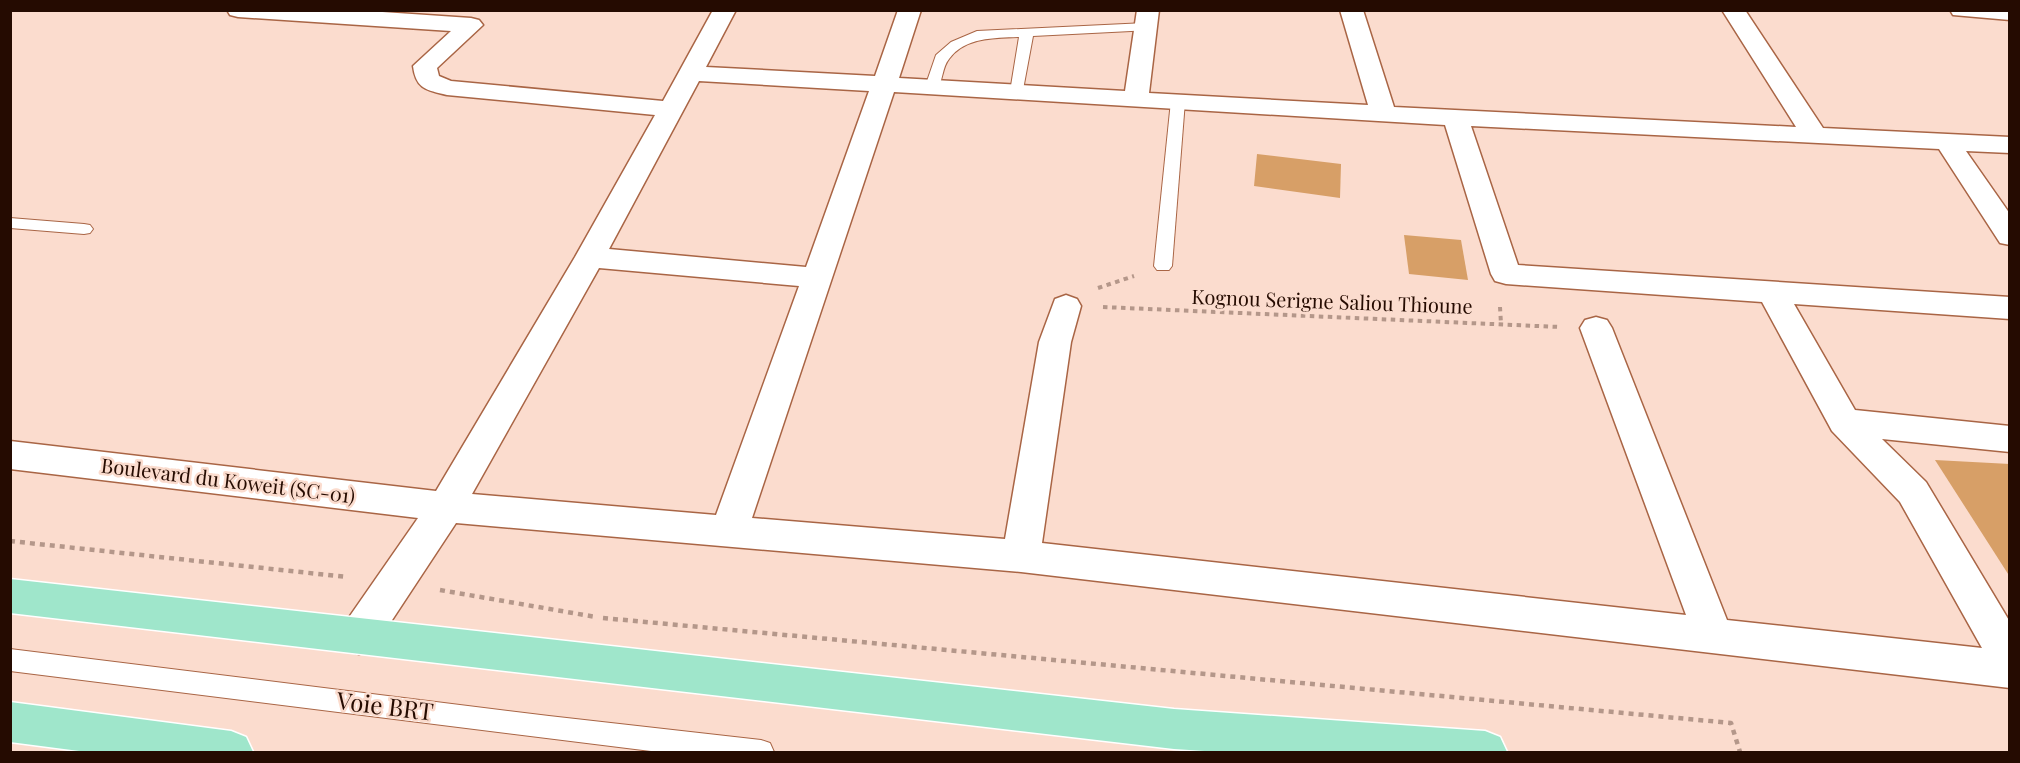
<svg xmlns="http://www.w3.org/2000/svg" width="2020" height="763" viewBox="0 0 2020 763" font-family="'Playfair Display',serif">
<rect width="100%" height="100%" fill="#fbdcce"/>
<g fill="#d79f67">
<path d="M1257,154l84,10 -1,34 -86,-12z"/>
<path d="M1404,235l57,5 7,40 -59,-6z"/>
<path d="M1935,460l75,4v113z"/>
</g>
<g fill="none" stroke-linecap="round" stroke-linejoin="round">
<defs>
<g id="lane">
<path d="M1146,23l5,1 2,3 -2,3 -118,6 -11,59 -5,1 -7,-4 9,-55c-24,1 -54,0 -70,22 -7,8 -6,22 -12,31l-5,1 -7,-4 11,-32 15,-13 26,-11z"/>
<path d="M1178,97l7,4 -13,165 -3,4h-12l-3,-4 17,-165z"/>
<path d="M10,218l74,6 6,1 3,4 -3,4 -6,1 -74,-6z"/>
<path d="M10,649l539,67 212,24 9,3 4,9h-115l-649,-81z"/>
</g>
<g id="street">
<path d="M227,10h126l118,8 8,2 4,5 -46,43 2,8 12,5 212,20 50,-91h23l-30,57 169,9 23,-66h23l-22,68 226,13 12,-81h22l-10,83 219,12 -28,-95h23l31,97 402,20 -74,-117h23l78,118 187,9v16l-44,-2 44,63v31l-10,-2 -61,-94 -468,-23 47,139 492,32v22l-216,-15 61,106 155,16v26l-128,-13 44,43 84,140v66l-989,-116 -565,-49 -83,126 -14,5 -14,-5 -6,-13 6,-13 73,-105 -408,-49v-28l426,50 139,-234 80,-142 -208,-20c-21,-5 -31,-6 -34,-29l38,-35 -213,-14 -8,-2zM699,81l170,10 -63,176 -197,-18zM894,92l551,33 46,149 4,7 11,3 256,18 70,129 68,71 82,146 -255,-28 -115,-292 -5,-8 -11,-3 -11,3 -5,8 106,287 -644,-72 29,-201 10,-36 -4,-7 -11,-4 -11,4 -16,43 -34,197 -253,-21zM599,268l200,18 -83,229 -244,-21z"/>
<path d="M1950,10h60v10l-57,-5z"/>
</g>
<g id="primary">
<path d="M10,579l1164,130 311,22 15,6 7,15h-287l-46,-3 -1164,-136z"/>
<path d="M10,702l221,29 15,6 7,15h-166l-77,-10z"/>
</g>
</defs>
<use href="#lane" stroke="#a96545" stroke-width="2"/>
<use href="#street" stroke="#a96545" stroke-width="3"/>
<use href="#primary" stroke="#fff" stroke-width="3"/>
<g stroke="#b4978a" stroke-width="4" stroke-dasharray="4.5 4.5" stroke-linecap="butt">
<path d="M1098,288l36,-12"/>
<path d="M1103,307l457,20"/>
<path d="M1500,307l1,17"/>
</g>
<g stroke="#b4978a" stroke-width="4.5" stroke-dasharray="5 5" stroke-linecap="butt">
<path d="M10,541l337,36"/>
<path d="M440,590l156,27"/>
<path d="M603,618l1128,105 9,29"/>
</g>
<use href="#lane" fill="#fff" fill-rule="evenodd"/>
<use href="#street" fill="#fff" fill-rule="evenodd"/>
<use href="#primary" fill="#9fe6cb" fill-rule="evenodd"/>
</g>
<g text-anchor="middle" stroke-width="5" stroke-linejoin="round" paint-order="stroke">
<g font-size="20" fill="#250b01" stroke="#fbdcce">
<text transform="translate(1332 302) rotate(2)" y="7">Kognou Serigne Saliou Thioune</text>
<text transform="translate(228 481) rotate(7)" y="7">Boulevard du Koweit (SC-01)</text>
</g>
<g font-size="24" fill="#250b01" stroke="#fbdcce">
<text transform="translate(385 707) rotate(7)" y="8">Voie BRT</text>
</g>
</g>
<rect width="2020" height="763" fill="none" stroke="#250b01" stroke-width="24"/>
</svg>
